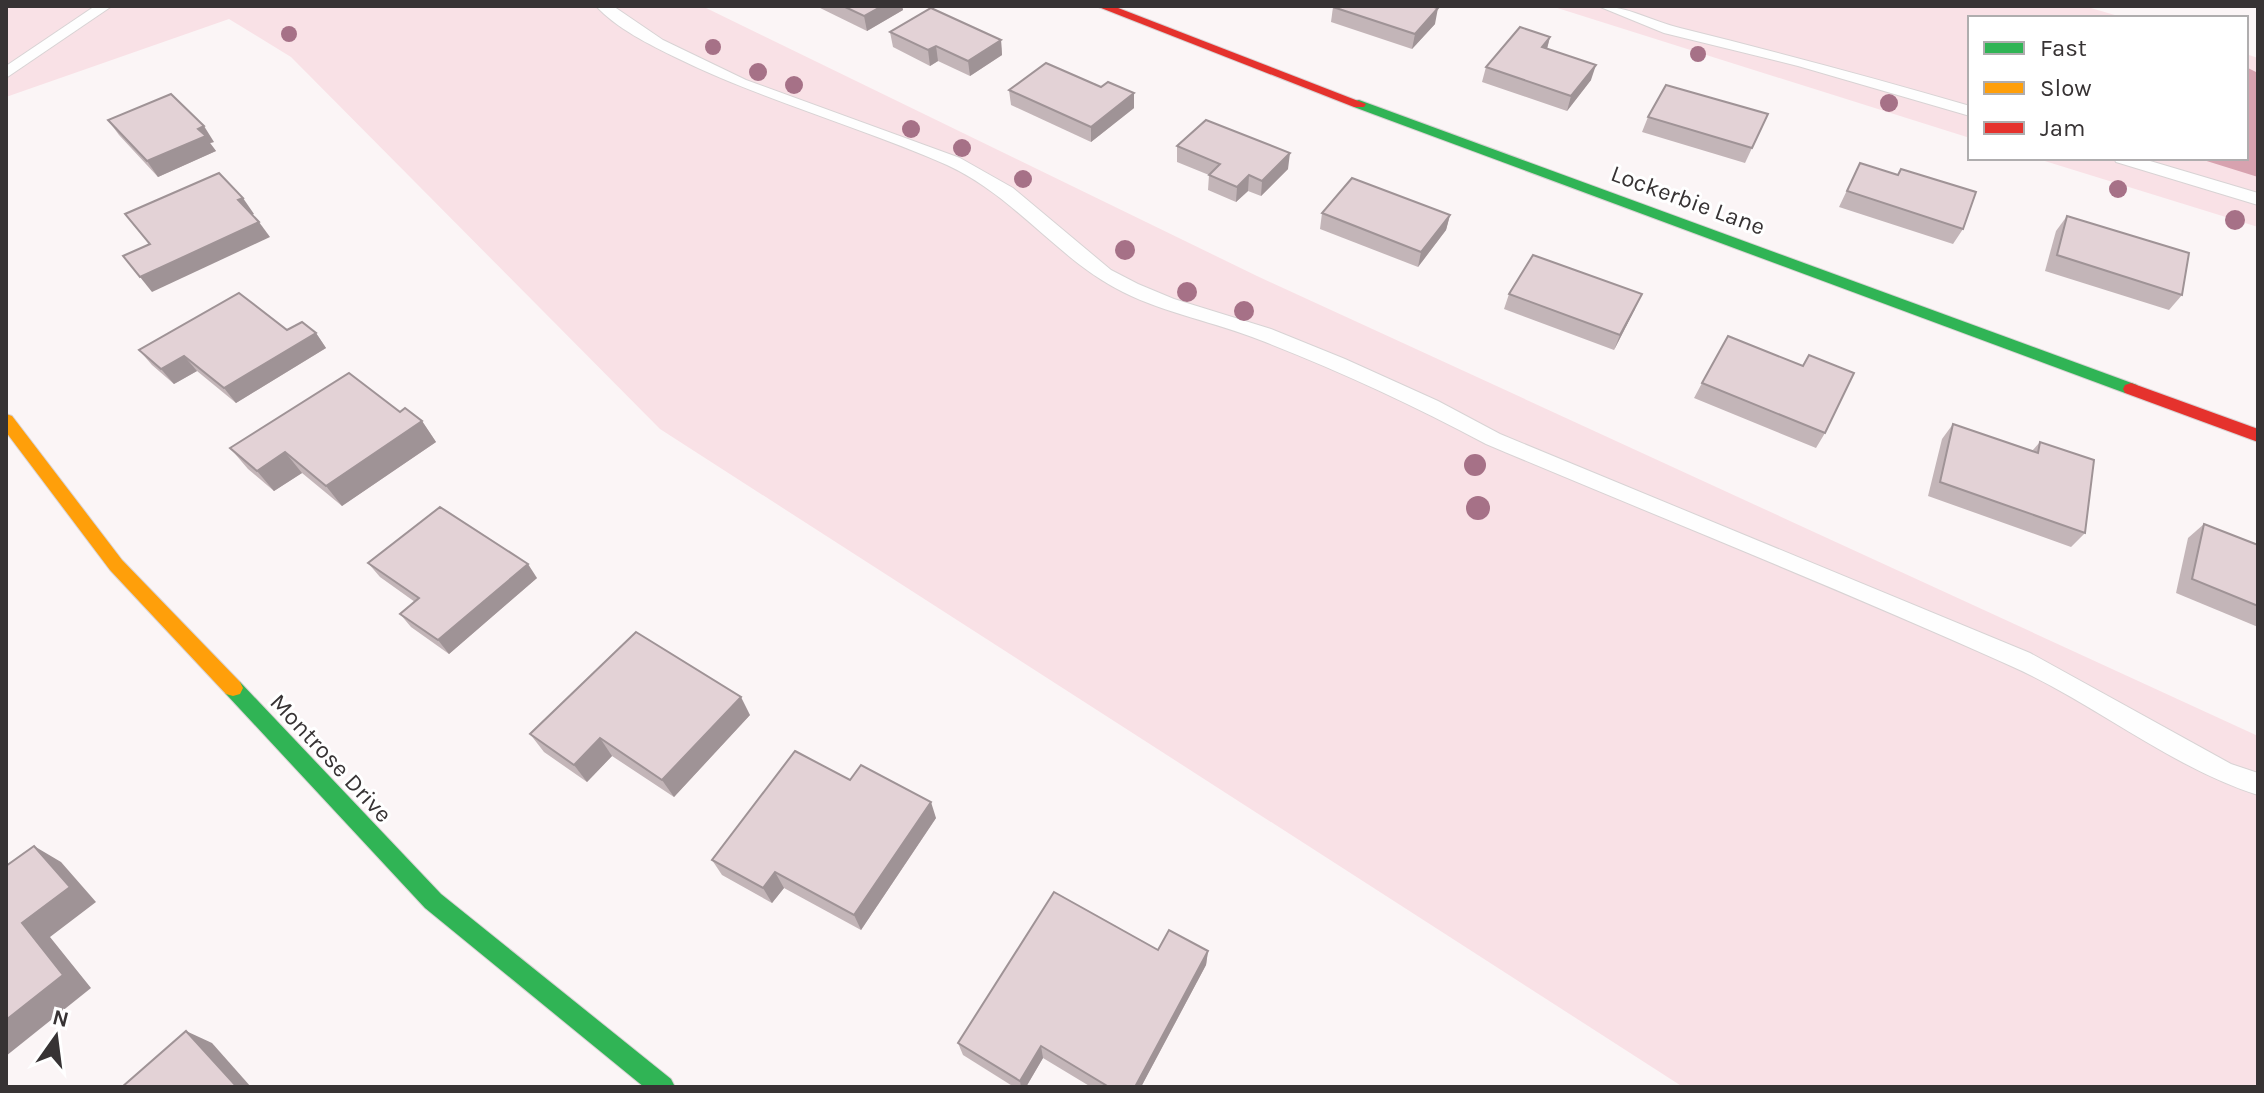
<svg xmlns="http://www.w3.org/2000/svg" width="2264" height="1093" viewBox="0 0 2264 1093" font-family="Karla,sans-serif">
<rect width="100%" height="100%" fill="#fbf5f6"/>
<g fill="#f9e1e6">
<path d="M6,6h696l555,270 1001,460v351h-575l-1023,-658 -369,-372 -62,-38 -223,78z"/>
<path d="M1551,6h533l41,12h-155v120z"/>
<path d="M2246,54l12,4v169l-223,-69h211z"/>
</g>
<path fill="#d7a2af" d="M2246,67l12,6v104l-61,-19h49z"/>
<g fill="none" stroke-linecap="round" stroke-linejoin="round">
<defs>
<g id="lane">
<path d="M95,6h17l-106,72v-12z"/>
<path d="M596,6h17l50,34 83,40 214,78 53,30 98,82 27,14 36,15 97,30 74,30 93,42 62,33 530,219 201,111 27,9v22c-88,-28 -162,-91 -247,-129 -173,-78 -350,-148 -525,-222 -73,-39 -148,-74 -226,-104 -45,-18 -93,-26 -137,-48 -65,-32 -108,-96 -176,-127 -89,-39 -182,-64 -270,-107 -27,-13 -61,-30 -81,-52z"/>
<path d="M1598,6c30,0 53,15 82,22 97,24 194,50 290,78v10l-172,-50 -134,-33z"/>
<path d="M2114,158h26l118,35v12l-142,-43z"/>
</g>
<g id="fast">
<path d="M1359,100l778,285 2,4 -2,4h-12l-771,-286v-6z"/>
<path d="M233,680l7,2 201,212 230,185 4,8h-31l-219,-179 -199,-214 -3,-6 3,-6z"/>
</g>
<path id="slow" d="M6,414l6,2 110,144 118,122 3,6 -3,6 -7,2 -7,-2 -116,-124 -104,-138z"/>
<g id="jam">
<path d="M1096,6h17l253,98 -2,3h-10z"/>
<path d="M2131,383l127,46v13l-133,-49 -2,-4 2,-4z"/>
</g>
</defs>
<use href="#lane" stroke="#d8d3d4" stroke-width="2"/>
<use href="#fast" stroke="#d8d3d4" stroke-width="2"/>
<use href="#slow" stroke="#d8d3d4" stroke-width="2"/>
<use href="#jam" stroke="#d8d3d4" stroke-width="2"/>
<use href="#lane" fill="#fefefe" fill-rule="evenodd"/>
<use href="#fast" fill="#30b455" fill-rule="evenodd"/>
<use href="#slow" fill="#ff9f0a" fill-rule="evenodd"/>
<use href="#jam" fill="#e5322d" fill-rule="evenodd"/>
</g>
<g fill="#a67187">
<circle cx="289" cy="34" r="8"/>
<circle cx="713" cy="47" r="8"/>
<circle cx="1698" cy="54" r="8"/>
<circle cx="758" cy="72" r="9"/>
<circle cx="794" cy="85" r="9"/>
<circle cx="1889" cy="103" r="9"/>
<circle cx="911" cy="129" r="9"/>
<circle cx="962" cy="148" r="9"/>
<circle cx="1023" cy="179" r="9"/>
<circle cx="2118" cy="189" r="9"/>
<circle cx="2235" cy="220" r="10"/>
<circle cx="1125" cy="250" r="10"/>
<circle cx="1187" cy="292" r="10"/>
<circle cx="1244" cy="311" r="10"/>
<circle cx="1475" cy="465" r="11"/>
<circle cx="1478" cy="508" r="12"/>
</g>
<g fill="#c3b5b8">
<path d="M816,6h86l1,4 -36,21z"/>
<path d="M1333,7l102,17 -23,25 -81,-27z"/>
<path d="M890,32l111,8 1,15 -32,21 -32,-15 -8,5 -37,-19z"/>
<path d="M1550,37l-3,12 44,31 -24,31 -85,-29 4,-15z"/>
<path d="M1101,87l33,6v15l-43,34 -80,-37 -2,-15z"/>
<path d="M1768,114l-23,49 -103,-31 6,-15z"/>
<path d="M108,120l106,22 -4,1 6,8 -58,26 -39,-42z"/>
<path d="M1177,146l111,23 -27,27 -13,-5 -12,11 -28,-12 1,-15 -32,-13z"/>
<path d="M1860,163l37,12 4,-6 62,60 -10,15 -114,-37z"/>
<path d="M1322,213l128,2 -4,15 -28,37 -98,-38z"/>
<path d="M2067,216l115,79 -13,15 -124,-39 11,-40z"/>
<path d="M1509,294l126,15 -21,41 -110,-41z"/>
<path d="M287,330l29,3 10,15 -90,55 -39,-32 -23,13 -22,-19 -13,-15z"/>
<path d="M1809,355l16,78 -9,15 -122,-50 8,-15 100,-17z"/>
<path d="M400,412l22,9 14,21 -94,64 -40,-33 -28,18 -26,-22 -18,-21z"/>
<path d="M1953,424l79,27 8,-9 45,91 -14,14 -143,-51 14,-57z"/>
<path d="M2204,524l54,21v82l-82,-34 12,-55z"/>
<path d="M368,563l169,15 -88,76 -38,-27 -11,-13 15,-12 -35,-25z"/>
<path d="M750,715l-76,82 -62,-41 -25,26 -43,-30 -14,-18z"/>
<path d="M850,780l86,38 -75,112 -77,-42 -12,15 -50,-28 -10,-15z"/>
<path d="M1158,950l50,1 -2,14 -65,122h-50l-48,-29 -17,29h-12l-51,-32 -5,-12z"/>
</g>
<g fill="#9f9396">
<path d="M882,6h20l1,4 -36,21 -3,-15z"/>
<path d="M1438,8l-3,16 -23,25 3,-15z"/>
<path d="M1550,37l-4,15 -4,-5z"/>
<path d="M1001,40l1,15 -32,21 -2,-15z"/>
<path d="M936,46l2,15 -8,5 -2,-16z"/>
<path d="M1596,65l-5,15 -24,31 4,-15z"/>
<path d="M1134,93v15l-43,34v-15z"/>
<path d="M204,126l10,16 -4,1 6,8 -58,26 -11,-16 51,-32z"/>
<path d="M1290,153l-2,16 -27,27 1,-15z"/>
<path d="M1249,175l-1,16 -12,11 1,-15z"/>
<path d="M243,198l11,16 -5,2 -11,-16z"/>
<path d="M1450,215l-4,15 -28,37 3,-15z"/>
<path d="M259,222l11,15 -118,55 -12,-15z"/>
<path d="M1642,294l-7,15 -21,41 6,-15z"/>
<path d="M316,333l10,15 -90,55 -12,-15z"/>
<path d="M184,356l13,15 -23,13 -13,-15z"/>
<path d="M422,421l14,21 -94,64 -16,-20z"/>
<path d="M285,452l17,21 -28,18 -17,-20z"/>
<path d="M528,564l9,14 -88,76 -11,-14z"/>
<path d="M741,697l9,18 -76,82 -12,-17z"/>
<path d="M600,738l12,18 -25,26 -13,-17z"/>
<path d="M931,802l5,16 -75,112 -7,-15z"/>
<path d="M34,846l27,16 35,40 -46,35 41,51 -85,68v-36z"/>
<path d="M775,872l9,16 -12,15 -9,-15z"/>
<path d="M1208,951l-2,14 -65,122h-6z"/>
<path d="M186,1031l26,12 39,44h-14z"/>
<path d="M1041,1046l2,12 -17,29h-5l-1,-6z"/>
</g>
<g fill="#e3d2d6" stroke="#9f9396" stroke-width="2">
<path d="M843,6h39l-18,10z"/>
<path d="M1334,6h96l8,2 -23,26 -82,-27z"/>
<path d="M931,8l70,32 -33,21 -32,-15 -8,4 -38,-18z"/>
<path d="M1520,27l30,10 -8,10 54,18 -25,31 -85,-29z"/>
<path d="M1046,63l55,24 7,-5 26,11 -43,34 -82,-37z"/>
<path d="M1666,85l102,29 -16,34 -104,-31z"/>
<path d="M171,94l33,32 -6,3 8,7 -59,25 -39,-41z"/>
<path d="M1206,120l84,33 -28,28 -13,-6 -12,12 -28,-12 11,-11 -43,-18z"/>
<path d="M1860,163l38,12 3,-6 75,23 -13,37 -116,-38z"/>
<path d="M219,173l24,25 -5,2 21,22 -119,55 -17,-21 27,-12 -25,-30z"/>
<path d="M1352,178l98,37 -29,37 -99,-39z"/>
<path d="M2067,216l122,37 -7,42 -125,-40z"/>
<path d="M1533,255l109,39 -22,41 -111,-41z"/>
<path d="M239,293l48,37 15,-8 14,11 -92,55 -40,-32 -23,13 -22,-19z"/>
<path d="M1728,336l75,30 6,-11 45,18 -29,60 -123,-50z"/>
<path d="M349,373l51,39 5,-4 17,13 -96,65 -41,-34 -28,19 -27,-23z"/>
<path d="M1953,424l85,29 2,-11 54,18 -9,73 -145,-51z"/>
<path d="M440,507l88,57 -90,76 -38,-26 19,-16 -51,-35z"/>
<path d="M2204,524l54,21v61l-66,-27z"/>
<path d="M636,632l105,65 -79,83 -62,-42 -26,27 -44,-31z"/>
<path d="M795,751l55,29 11,-15 70,37 -77,113 -79,-43 -12,16 -51,-28z"/>
<path d="M34,846l36,41 -48,36 41,52 -57,45v-154z"/>
<path d="M1054,892l104,58 11,-20 39,21 -73,136h-26l-68,-41 -21,35 -62,-38z"/>
<path d="M186,1031l51,56h-115z"/>
</g>
<g text-anchor="middle" stroke-width="6" stroke-linejoin="round" paint-order="stroke">
<g font-size="24" fill="#373334" stroke="#fff">
<text transform="translate(1688 200) rotate(20)" y="8">Lockerbie Lane</text>
<text transform="translate(331 758) rotate(47)" y="8">Montrose Drive</text>
</g>
</g>
<rect width="2264" height="1093" fill="none" stroke="#373334" stroke-width="16"/>
<rect x="1968" y="16" width="280" height="144" fill="#ffffff" stroke="#afadae" stroke-width="2"/>
<rect x="1984" y="42" width="40" height="12" fill="#30b455" stroke="#afadae" stroke-width="2"/>
<text x="2040" y="56" font-size="24" fill="#373334">Fast</text>
<rect x="1984" y="82" width="40" height="12" fill="#ff9f0a" stroke="#afadae" stroke-width="2"/>
<text x="2040" y="96" font-size="24" fill="#373334">Slow</text>
<rect x="1984" y="122" width="40" height="12" fill="#e5322d" stroke="#afadae" stroke-width="2"/>
<text x="2040" y="136" font-size="24" fill="#373334">Jam</text>
<g transform="translate(56 1037) rotate(14)" stroke="#ffffff" stroke-width="6" paint-order="stroke">
<path d="M0-6L14 30L0 20L-14 30Z" fill="#373334"/>
<text y="-12" font-size="22" font-weight="bold" text-anchor="middle" fill="#373334">N</text>
</g>
</svg>
